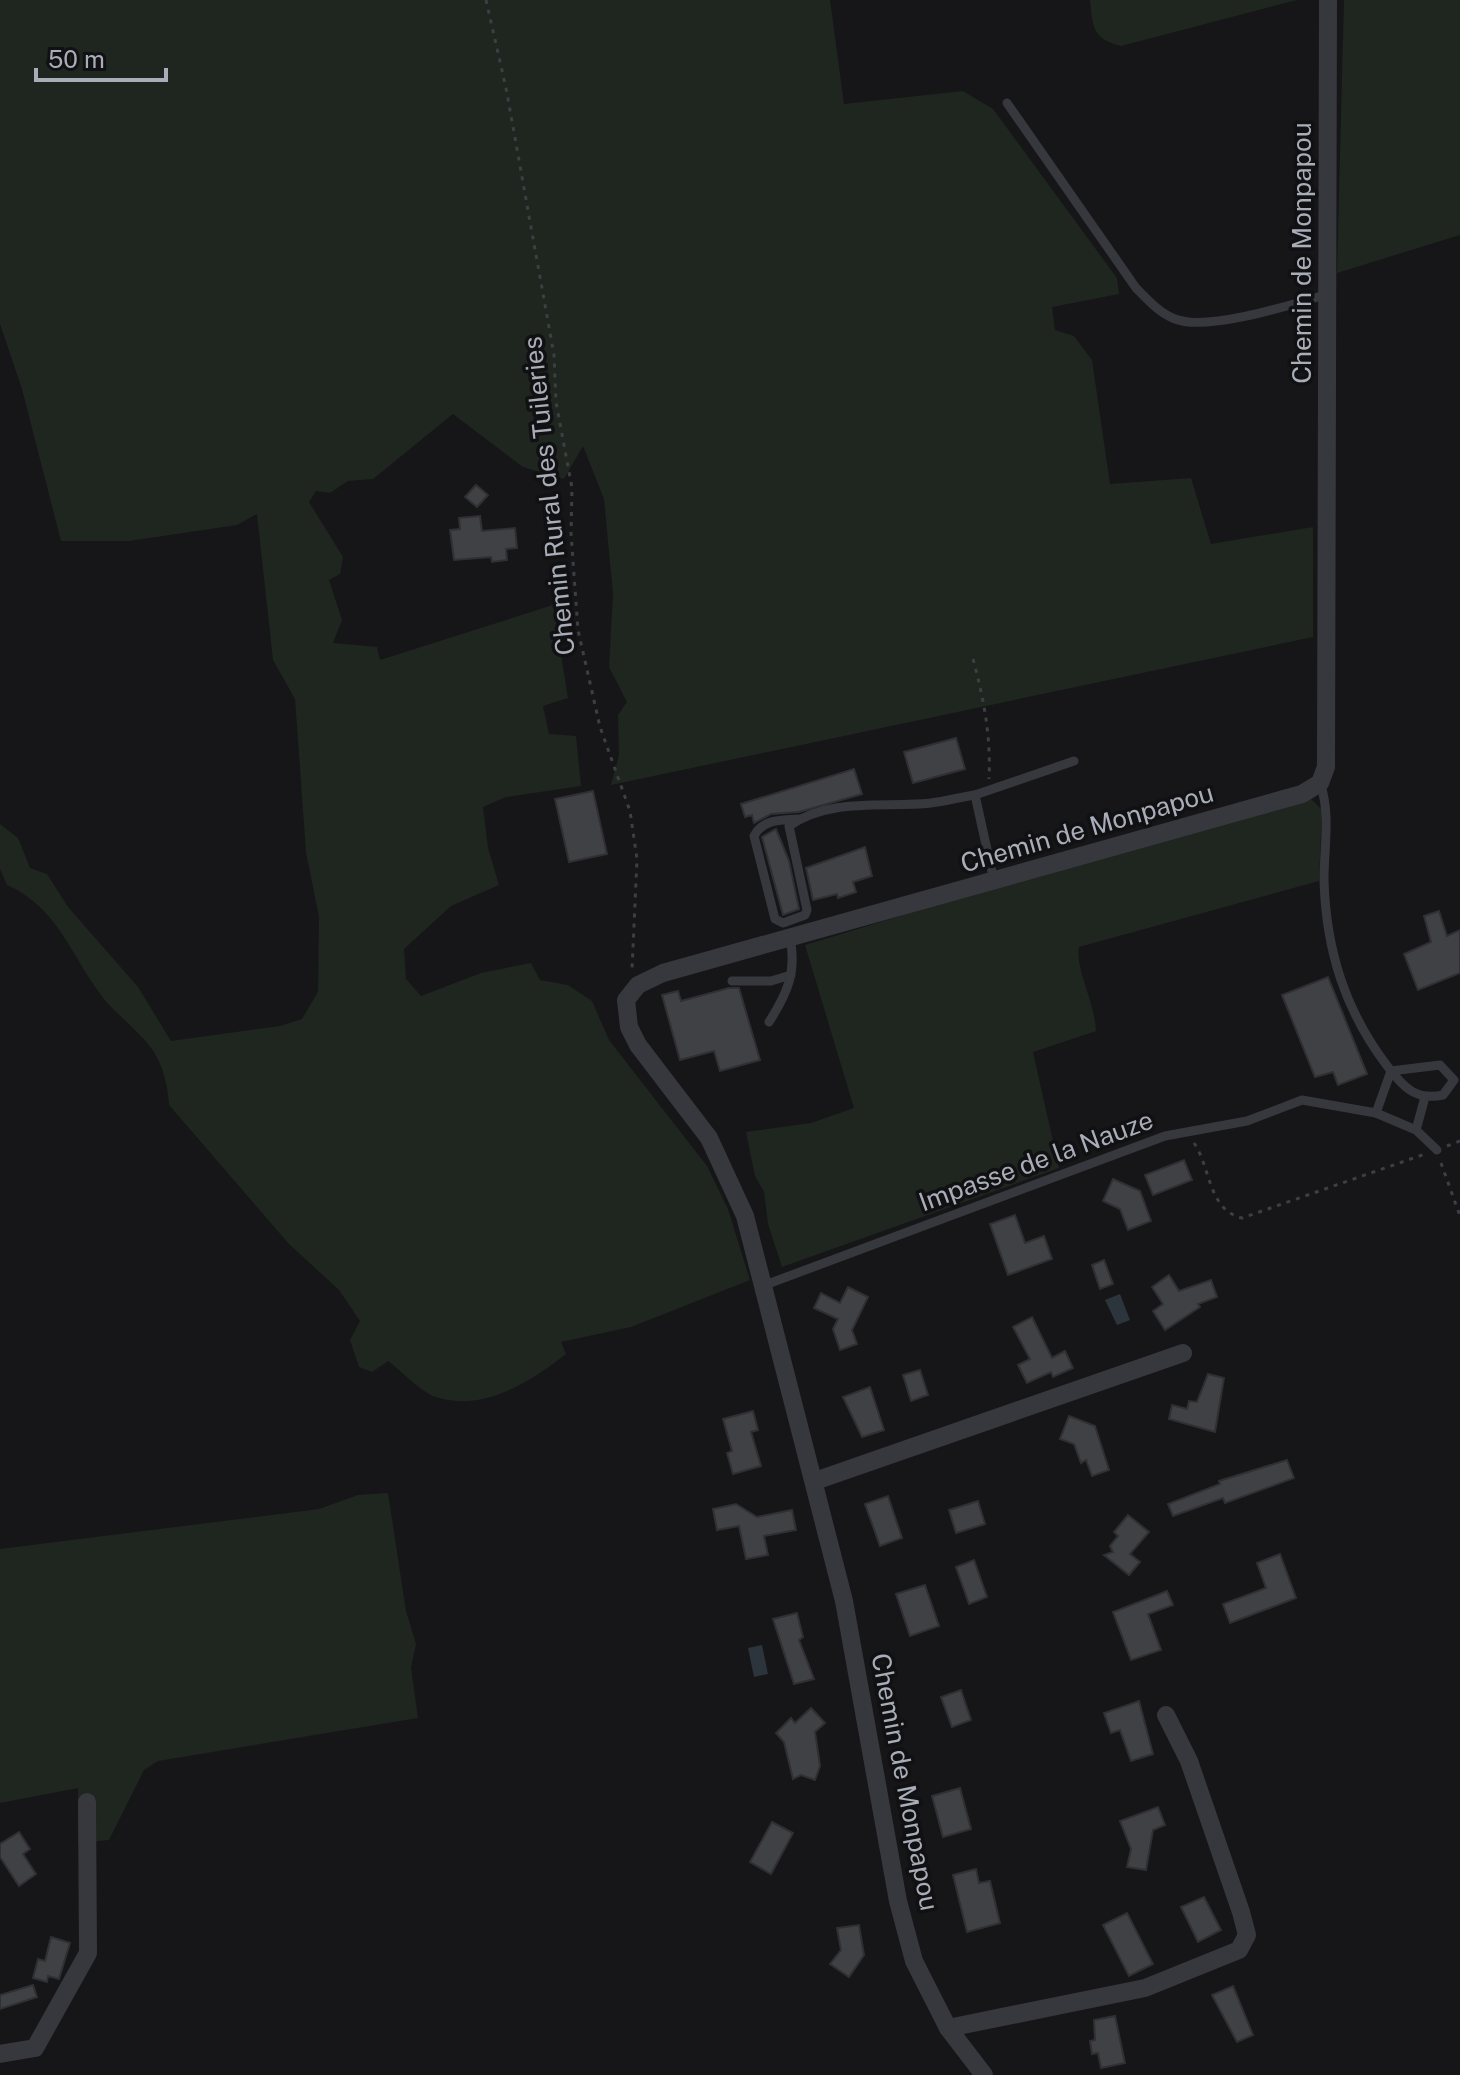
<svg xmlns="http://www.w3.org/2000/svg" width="1460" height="2075" viewBox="0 0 1460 2075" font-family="'Public Sans',sans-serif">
<rect width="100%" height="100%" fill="#161618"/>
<g fill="#1e261f">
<path d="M0,0h830l14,104 119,-13 30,18 124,169 2,16 -67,13 3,23 19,6 18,24 18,124 81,-6 20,66 102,-17v110l-702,148 8,-30 -1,-40 9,-13 -18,-35 4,-73 -9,-95 -21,-53 -19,33 -41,-12 -70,-53 -80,65 -25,2 -18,12 -14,-2 -7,11 34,55 -3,17 -11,6 13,40 -9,23 44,4 3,13 173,-55 15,93 -25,8 6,28 27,2 5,50 -75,11 -23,10 5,41 11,37 -48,21 -47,43 2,30 15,17 60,-23 50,-10 9,17 28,5 24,16 17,39 98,126 21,43 22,71 -119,47 -70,15 5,12c-34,27 -81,57 -127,44 -17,-4 -36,-26 -51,-37l-16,11 -13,-5 -9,-27 10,-19 -21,-31 -50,-46 -120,-139c-1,-19 -6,-41 -18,-57 -13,-18 -33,-32 -47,-49 -33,-42 -45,-91 -97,-114l-7,-16v-45l18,14 12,30 17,6 21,33 70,80 33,54 109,-15 22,-7 16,-27 1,-75 -13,-65 -11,-153 -22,-39 -16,-146 -20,11 -108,16h-68l-39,-152 -22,-65z"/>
<path d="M1090,0h207l-176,46c-29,-8 -28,-18 -31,-46z"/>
<path d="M1344,0h116v235l-123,38z"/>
<path d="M1311,799l11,11 -3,71 -240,66c-4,23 16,54 17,84l-63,21 26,116 -277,99 -14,-43 -4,-32 -9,-16 -9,-44 65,-9 43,-15 -49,-163 174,-53z"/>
<path d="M388,1493l18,118 10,33 -5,24 7,50 -260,43 -14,9 -35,70 -31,3v-55l-78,15v-254l319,-40 39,-14z"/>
</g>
<g fill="#2c353c">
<path d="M1120,1294l10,26 -13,5 -12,-25z"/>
<path d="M762,1645l6,29 -14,3 -6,-29z"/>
</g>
<g fill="#404145" stroke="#303034" stroke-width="2">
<path d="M476,485l12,10 -11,12 -12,-10z"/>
<path d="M480,516l2,15 33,-3 2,20 -11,1 1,11 -15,2 -1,-5 -37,3 -4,-30 10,-1 -1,-11z"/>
<path d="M956,738l9,31 -52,14 -9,-31z"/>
<path d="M854,769l8,25 -63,18 -28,2 -17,9 -2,-8 -7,2 -4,-13z"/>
<path d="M593,791l14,63 -38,8 -14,-63z"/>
<path d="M776,829l13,32 10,48 -16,6 -21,-78z"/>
<path d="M865,847l7,29 -19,6 3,10 -18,6 -1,-4 -24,6 -7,-32z"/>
<path d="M1439,911l8,25 13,-6v43l-42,17 -14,-36 27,-12 -7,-26z"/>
<path d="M1328,977l39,97 -29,11 -5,-13 -18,5 -33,-82z"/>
<path d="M729,988h10l21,72 -40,11 -6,-20 -34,9 -18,-65 16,-4 3,10z"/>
<path d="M1184,1160l8,20 -39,15 -8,-20z"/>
<path d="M1113,1179l27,12 11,30 -23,9 -8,-21 -17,-8z"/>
<path d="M1015,1215l10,28 19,-7 8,23 -44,16 -18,-51z"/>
<path d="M1104,1260l9,24 -13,5 -8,-24z"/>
<path d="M1169,1275l10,16 32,-11 6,17 -19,7 2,3 -35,23 -12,-19 10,-7 -11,-17z"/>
<path d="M848,1287l20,10 -16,33 5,14 -17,6 -7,-21 5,-10 -24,-11 7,-15 19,10z"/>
<path d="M1032,1317l20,41 13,-7 8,17 -20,9 -2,-5 -24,11 -9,-18 12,-6 -17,-32z"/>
<path d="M920,1370l8,25 -17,6 -8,-26z"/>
<path d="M1208,1374l16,4 -9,54 -46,-13 3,-14 15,4 2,-8 8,1z"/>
<path d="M870,1387l14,43 -22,7 -19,-40z"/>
<path d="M753,1411l5,19 -7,2 10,34 -28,8 -6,-21 5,-2 -9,-32z"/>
<path d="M1069,1416l26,10 14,44 -17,6 -6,-16 -5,3 -7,-19 -14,-5z"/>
<path d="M1287,1460l7,18 -69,25 -2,-5 -50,18 -5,-12 52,-20 -1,-3z"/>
<path d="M888,1496l14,42 -22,8 -15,-42z"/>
<path d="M978,1501l7,23 -29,9 -7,-23z"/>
<path d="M736,1504l21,13 35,-7 4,20 -32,6 4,19 -22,4 -7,-33 -22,4 -4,-21z"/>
<path d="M1128,1515l21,17 -19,22 10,8 -11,13 -25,-20 9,-3 -3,-6 8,-10 -4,-4z"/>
<path d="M1280,1554l16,44 -66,25 -7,-19 43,-16 -9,-25z"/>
<path d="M974,1560l13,37 -18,7 -13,-37z"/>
<path d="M925,1585l14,41 -29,10 -14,-42z"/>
<path d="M1167,1591l6,14 -25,9 13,36 -30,10 -18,-48z"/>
<path d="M797,1613l6,24 -4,3 15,39 -20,5 -21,-65z"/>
<path d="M961,1690l10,30 -19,7 -11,-30z"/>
<path d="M1139,1701l14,53 -22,7 -11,-31 -9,3 -7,-20z"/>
<path d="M811,1708l14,15 -10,9 5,34 -5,14 -14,-5 -8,4 -9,-37 -8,-9 15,-15 4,5z"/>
<path d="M960,1788l11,41 -28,8 -11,-41z"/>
<path d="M1158,1807l7,18 -12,5 -7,40 -19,-3 4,-18 -11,-28z"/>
<path d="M772,1822l21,11 -22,41 -21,-12z"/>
<path d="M19,1832l11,17 -7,5 13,20 -17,12 -19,-29v-13z"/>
<path d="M976,1869l3,14 11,-2 10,42 -33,9 -14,-57z"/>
<path d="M1204,1897l17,33 -23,12 -17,-35z"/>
<path d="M1127,1913l26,51 -24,12 -26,-51z"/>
<path d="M859,1925l5,30 -15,22 -19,-13 11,-14 -4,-22z"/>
<path d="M51,1937l19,6 -11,36 -11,-3 -1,6 -14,-4 5,-19 7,2z"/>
<path d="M33,1985l4,12 -37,12v-14z"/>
<path d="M1233,1986l20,49 -16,7 -25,-47z"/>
<path d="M1115,2016l10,47 -24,5 -3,-15 -6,1 -2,-13 5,-1 -1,-20z"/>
</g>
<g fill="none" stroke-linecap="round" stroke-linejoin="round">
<g stroke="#3d3f44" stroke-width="3" stroke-dasharray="4 6" stroke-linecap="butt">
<path d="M486,0l20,88 48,267 2,47 16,86 -1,45 7,97 22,97 30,84 7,48 -5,111"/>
<path d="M973,659c11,41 18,77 16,120"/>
<path d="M1194,1143c17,25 14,67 48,75l183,-64"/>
<path d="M1447,1146l13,-5"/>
<path d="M1441,1163l19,53"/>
</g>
<g stroke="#37383d" stroke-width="9">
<path d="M1007,103l129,185c12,12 23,25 39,31 32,13 119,-15 153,-25"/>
<path d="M1320,783c11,31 4,64 4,97 2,70 21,131 64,187 15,20 28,34 55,28l11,-15 -14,-15 -49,6 -15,42"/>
<path d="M975,795l99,-34"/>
<path d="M799,819c-18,1 -36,0 -45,17l21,83 8,4 22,-8 2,-5 -18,-84c41,-29 96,-18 142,-23 15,-2 30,-6 44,-8l19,86"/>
<path d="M732,981h39l20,-6"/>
<path d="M769,1022c18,-28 28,-50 21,-84"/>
<path d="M1416,1130l9,-33"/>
<path d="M765,1285l400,-149 82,-15 55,-21 74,13 40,17 21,20"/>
</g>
<g stroke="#37383d" stroke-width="18">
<path d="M815,1481l368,-128"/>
<path d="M948,2028l197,-40 94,-38 8,-15 -6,-23 -52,-151 -23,-46"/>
<path d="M0,2054l35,-6 53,-95 -1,-151"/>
<path d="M984,2075l-36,-47 -34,-67 -16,-60 -54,-300 -99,-385 -36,-78 -71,-93 -9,-18 -3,-27 12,-15 25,-12 639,-179 18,-11 6,-16 2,-767"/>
</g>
</g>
<g text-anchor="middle" stroke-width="7" stroke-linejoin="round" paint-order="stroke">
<g font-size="26" fill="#a8adb8" stroke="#111113">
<text transform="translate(1302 253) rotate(-90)" y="9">Chemin de Monpapou</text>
<text transform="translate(549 496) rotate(-96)" y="9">Chemin Rural des Tuileries</text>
<text transform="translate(1087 828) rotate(-16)" y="9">Chemin de Monpapou</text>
<text transform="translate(1036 1161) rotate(-20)" y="9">Impasse de la Nauze</text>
<text transform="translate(905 1782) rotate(79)" y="9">Chemin de Monpapou</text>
</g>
</g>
<path d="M36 68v12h130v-12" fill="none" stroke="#a8adb8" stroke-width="4"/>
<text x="48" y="68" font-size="24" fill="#a8adb8" stroke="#111113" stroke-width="6" paint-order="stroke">50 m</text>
</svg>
